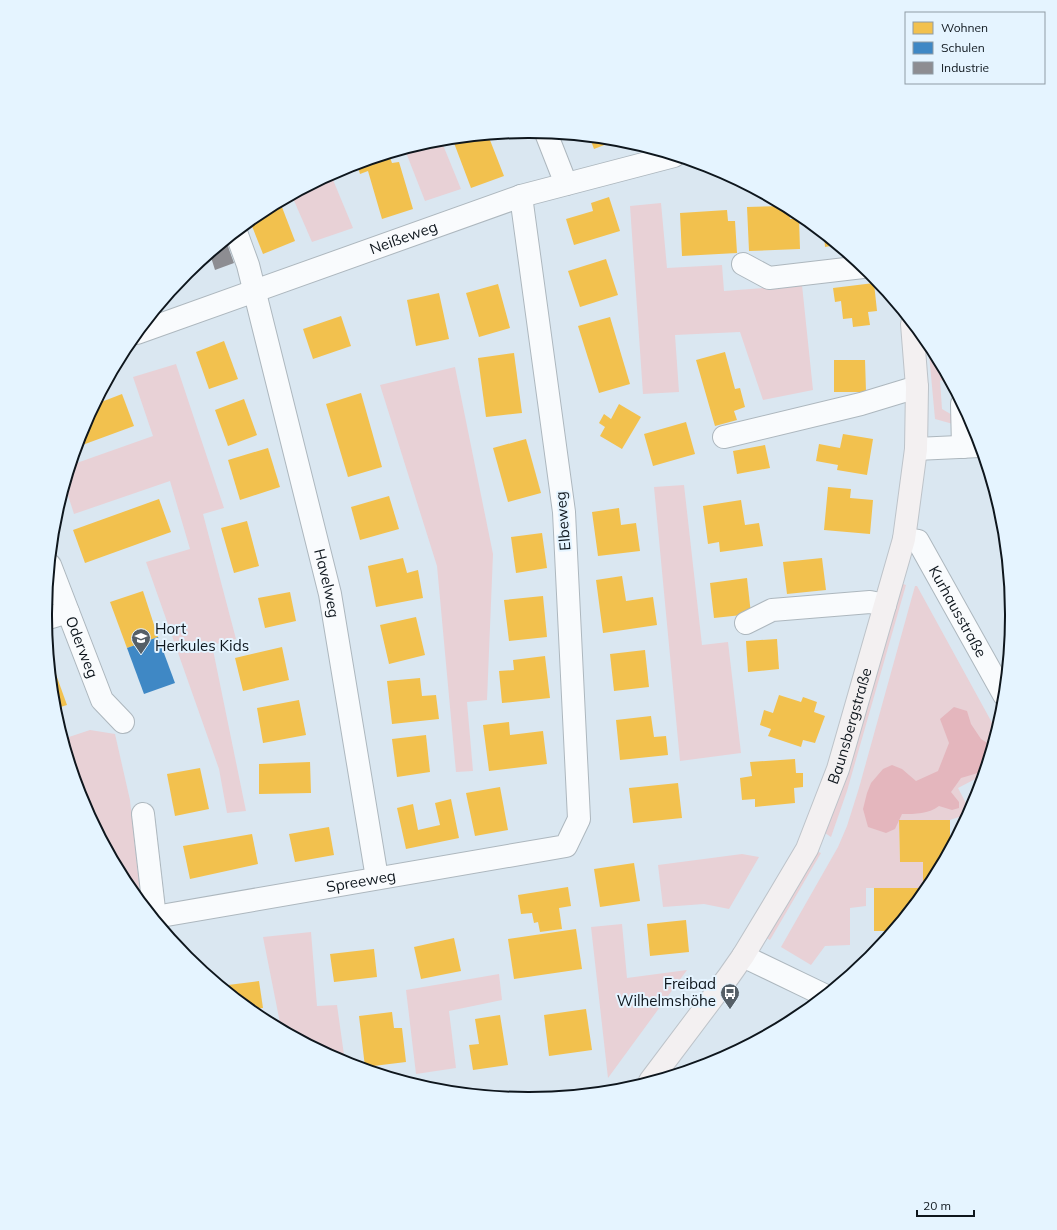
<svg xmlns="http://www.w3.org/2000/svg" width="1057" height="1230" viewBox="0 0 1057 1230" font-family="Mulish,sans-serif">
<rect width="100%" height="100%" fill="#dae7f1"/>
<g fill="#e8d1d6">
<path d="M441,140l20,49 -36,12 -20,-51 29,-9z"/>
<path d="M331,175l22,53 -41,14 -20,-46z"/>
<path d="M661,203l6,65 55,-3 2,26 78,-6 11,105 -50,10 -23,-68 -65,3 4,57 -36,2 -13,-188z"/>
<path d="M928,343l11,19v7l5,2 7,13 -11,-4 2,29 12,7 -1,8 -18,-5z"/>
<path d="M176,364l48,144 -21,6 33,125 -24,6 34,166 -19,2 -8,-44 -73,-207 44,-13 -20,-68 -96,33 -9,-28 6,-21 82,-29 -20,-59z"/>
<path d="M455,367l38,187 -6,146 -20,2 6,69 -17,1 -19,-206 -57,-181z"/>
<path d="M684,485l18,160 26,-3 13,111 -61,8 -26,-274z"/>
<path d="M903,584l3,1 -59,206 -16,46 -6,-4 17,-45z"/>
<path d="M915,586h2l79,144 -13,45 -25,13 12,23 -2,3 -18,6h-51l1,42h23v26h-57v18l-16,2v37l-25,1 -14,19 -30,-18 57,-100 9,-21 12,-38z"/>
<path d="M90,730l25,4 15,66 11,101 -15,-18 -44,-83 -19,-61z"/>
<path d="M816,851l5,2 -51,87 -5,-3z"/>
<path d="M742,854l17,3 -30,52 -25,-5 -41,3 -5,-42z"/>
<path d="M622,924l5,54 60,-8 -79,108 -17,-151z"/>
<path d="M311,932l6,74 20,-1 8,57 -64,-34 -18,-91z"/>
<path d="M499,974l3,26 -53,11 7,57 -40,6 -10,-84z"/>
</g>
<path fill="#e4b6bd" d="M954,707l13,4 4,13 10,15 11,7 -7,22 -7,5 -17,5 -10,14 8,10v6l-7,2 -13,-4c-11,8 -23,8 -37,8l-7,15 -9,4 -18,-6 -5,-18 4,-16 4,-10 12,-14 9,-4 10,4 14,12 22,-10 11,-28 -9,-24z"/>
<g fill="#f2c14e">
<path d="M488,135l16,41 -33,12 -17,-45 -6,2 -2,-5z"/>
<path d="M590,138l24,2h3l-23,9z"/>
<path d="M389,155l3,8 7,-1 14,47 -31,10 -14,-48 -8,3 -3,-10z"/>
<path d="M609,197l11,34 -46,14 -8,-26 27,-8 -2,-8z"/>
<path d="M280,202l15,39 -32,13 -13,-33 10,-8z"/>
<path d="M784,206l5,3 1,10 9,-1 1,31 -51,2 -2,-44z"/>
<path d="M727,210l1,11h7l2,32 -55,3 -2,-43z"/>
<path d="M824,235l11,9 1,1 -11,2z"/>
<path d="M843,250l12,10 -11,1z"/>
<path d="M606,259l12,36 -38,12 -12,-36z"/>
<path d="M874,283l3,28 -9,1 2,13 -17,2 -1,-9 -9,1 -2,-18 -6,1 -2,-14z"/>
<path d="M498,284l12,44 -31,9 -13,-44z"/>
<path d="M439,293l10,46 -33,7 -9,-46z"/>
<path d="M341,316l10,30 -38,13 -10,-30z"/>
<path d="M610,317l20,67 -31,9 -21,-67z"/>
<path d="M224,341l14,38 -29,10 -13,-37z"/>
<path d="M725,352l10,37 5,-1 5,19 -11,4 3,9 -22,6 -19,-66z"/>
<path d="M514,353l8,60 -36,4 -8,-59z"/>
<path d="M834,360h31l1,32h-32z"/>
<path d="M361,393l21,74 -34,10 -22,-73z"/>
<path d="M122,394l12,32 -57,21 5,-17 14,-26z"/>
<path d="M244,399l13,36 -29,11 -13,-36z"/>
<path d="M619,404l22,13 -19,32 -22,-13 5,-9 -6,-4 5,-9 7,5z"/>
<path d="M686,422l9,32 -42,12 -9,-32z"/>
<path d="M843,434l30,5 -6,36 -30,-5 1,-5 -22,-4 3,-17 21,4z"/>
<path d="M526,439l15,54 -33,9 -15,-54z"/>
<path d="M765,445l5,23 -33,6 -4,-23z"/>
<path d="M268,448l12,39 -40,13 -12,-40z"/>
<path d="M828,487l23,2 -1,9 23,2 -3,34 -46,-4z"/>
<path d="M389,496l10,33 -39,11 -9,-33z"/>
<path d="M159,499l12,33 -86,31 -12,-33z"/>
<path d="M741,500l4,25 14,-2 4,23 -43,6 -1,-10 -11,2 -5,-38z"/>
<path d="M619,508l2,17 15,-2 4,28 -42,5 -6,-44z"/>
<path d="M247,521l12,45 -25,7 -13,-45z"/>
<path d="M542,533l5,35 -31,5 -5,-36z"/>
<path d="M403,558l4,15 11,-3 5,28 -47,9 -8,-41z"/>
<path d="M822,558l4,32 -39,4 -4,-32z"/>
<path d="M622,576l4,25 27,-4 4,28 -54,8 -7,-53z"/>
<path d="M747,578l4,36 -37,4 -4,-35z"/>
<path d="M143,591l15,46 -31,11 -17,-46z"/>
<path d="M290,592l6,29 -31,7 -7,-30z"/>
<path d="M543,596l4,41 -38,4 -5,-41z"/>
<path d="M416,617l9,38 -36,9 -9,-39z"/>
<path d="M777,639l2,30 -31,3 -2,-31z"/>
<path d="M282,647l7,33 -46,11 -8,-33z"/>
<path d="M645,650l4,37 -35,4 -4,-37z"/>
<path d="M49,655l18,50 -13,4z"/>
<path d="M545,656l5,42 -48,5 -3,-32 15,-1 -1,-10z"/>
<path d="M420,678l2,18 14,-1 3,24 -47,5 -5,-43z"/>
<path d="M779,695l22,7 2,-5 14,5 -3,10 11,4 -10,27 -12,-3 -2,7 -33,-11 3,-7 -11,-4 4,-15 9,3z"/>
<path d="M299,700l7,35 -43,8 -6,-35z"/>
<path d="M651,716l3,21 12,-1 2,19 -48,5 -4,-40z"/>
<path d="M509,722l1,13 33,-4 4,33 -58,7 -6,-46z"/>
<path d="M426,735l4,37 -33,5 -5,-38z"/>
<path d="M795,759l1,14h7v14l-9,1 1,15 -40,4v-8l-13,1 -2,-22 12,-2 -2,-14z"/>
<path d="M310,762l1,31 -52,1v-30z"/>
<path d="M200,768l9,41 -34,7 -8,-42z"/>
<path d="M678,783l4,35 -49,5 -4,-35z"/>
<path d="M500,787l8,43 -33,6 -9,-43z"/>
<path d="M451,799l8,39 -53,11 -9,-41 16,-4 5,26 22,-5 -5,-22z"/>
<path d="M899,820h51v27l-20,37 -38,47h-18v-43h49v-26h-23z"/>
<path d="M329,827l5,28 -39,7 -6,-28z"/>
<path d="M252,834l6,30 -68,15 -7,-33z"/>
<path d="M634,863l6,38 -40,6 -6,-38z"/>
<path d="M568,887l3,19 -12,2 3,21 -22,3 -2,-10 -4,1 -2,-10 -11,1 -3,-19z"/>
<path d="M686,920l3,32 -39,4 -3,-32z"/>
<path d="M576,929l6,40 -68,10 -6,-40z"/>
<path d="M454,938l7,33 -40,8 -7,-32z"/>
<path d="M374,949l3,28 -43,5 -4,-28z"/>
<path d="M259,981l4,27 -12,1 -22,-18 -1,-6z"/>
<path d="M586,1009l6,41 -43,6 -5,-41z"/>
<path d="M392,1012l2,16h8l4,34 -41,5 -6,-51z"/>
<path d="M500,1015l8,50 -35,5 -4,-25 10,-1 -4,-25z"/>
</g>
<path fill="#3f88c5" d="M158,637l17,46 -31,11 -17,-46z"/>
<path fill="#8d8d92" d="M226,241l8,22 -19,7 -5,-16z"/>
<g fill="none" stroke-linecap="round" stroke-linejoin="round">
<defs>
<g id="minor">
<path d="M546,133l20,51"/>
<path id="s1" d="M236,232l12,33 82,329 47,284"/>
<path d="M743,264l26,14 94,-11"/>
<path id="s2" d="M137,333l384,-137 153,-40"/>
<path d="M962,404l1,43"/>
<path d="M724,437l137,-33 56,-17"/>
<path d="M916,449l64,-3"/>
<path id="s3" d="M904,539l14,2 86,154"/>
<path id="s4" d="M50,565l52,135 21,22"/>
<path d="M45,619l23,-7"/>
<path d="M746,623l26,-13 98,-8 15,3"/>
<path d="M143,814l12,104"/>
<path id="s5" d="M155,917l411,-71 13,-27 -15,-307 -43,-316"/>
<path d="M743,956l81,39"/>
</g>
<g id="major">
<path id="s6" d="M650,1081l79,-105 14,-20 35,-58 29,-49 31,-80 66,-230 12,-90 1,-62 -5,-63"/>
</g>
</defs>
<use href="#minor" stroke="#adb7be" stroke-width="24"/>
<use href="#major" stroke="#bdc3c9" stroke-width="24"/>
<use href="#minor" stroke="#f9fbfd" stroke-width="22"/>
<use href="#major" stroke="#f3f0f1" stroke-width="22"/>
</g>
<defs>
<symbol id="school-pin" viewBox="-11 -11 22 30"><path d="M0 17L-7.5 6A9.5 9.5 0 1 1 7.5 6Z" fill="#555f67" stroke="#e5f4ff"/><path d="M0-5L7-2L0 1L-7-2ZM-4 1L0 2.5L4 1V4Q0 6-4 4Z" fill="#fff"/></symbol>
<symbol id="bus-pin" viewBox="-11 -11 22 30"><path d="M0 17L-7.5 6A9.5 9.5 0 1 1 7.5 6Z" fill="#555f67" stroke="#e5f4ff"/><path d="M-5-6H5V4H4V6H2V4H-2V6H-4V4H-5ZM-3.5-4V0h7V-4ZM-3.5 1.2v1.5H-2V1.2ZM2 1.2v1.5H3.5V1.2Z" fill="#fff"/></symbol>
</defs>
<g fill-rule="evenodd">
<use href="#school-pin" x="130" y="627" width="22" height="30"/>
<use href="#bus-pin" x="719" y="982" width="22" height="30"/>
</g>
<g text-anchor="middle" stroke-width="4" stroke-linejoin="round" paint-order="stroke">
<g font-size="15" fill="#0e161d" stroke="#e5f4ff">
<text dy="5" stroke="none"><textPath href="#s2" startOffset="283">Neißeweg</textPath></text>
<text transform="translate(563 521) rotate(-95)" y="5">Elbeweg</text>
<text dy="5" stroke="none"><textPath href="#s1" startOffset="363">Havelweg</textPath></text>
<text dy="5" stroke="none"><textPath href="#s3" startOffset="95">Kurhausstraße</textPath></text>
<text dy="5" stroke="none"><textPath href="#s4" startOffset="88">Oderweg</textPath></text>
<text dy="5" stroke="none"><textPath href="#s6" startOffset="411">Baunsbergstraße</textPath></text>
<text dy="5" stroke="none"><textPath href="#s5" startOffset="209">Spreeweg</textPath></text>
</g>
<g font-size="15" fill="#0e161d" stroke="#e5f4ff" text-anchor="start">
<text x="155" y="634">Hort<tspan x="155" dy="17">Herkules Kids</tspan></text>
<text x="716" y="989" text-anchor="end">Freibad<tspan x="716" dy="17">Wilhelmshöhe</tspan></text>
</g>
</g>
<path d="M0 0H1057V1230H0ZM528 138H529A476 476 0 0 1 1005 614V616A476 476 0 0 1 529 1092H528A476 476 0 0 1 52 616V614A476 476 0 0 1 528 138Z" fill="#e5f4ff" fill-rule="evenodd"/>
<path fill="none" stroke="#0e161d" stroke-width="2" d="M528 138H529A476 476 0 0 1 1005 614V616A476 476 0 0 1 529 1092H528A476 476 0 0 1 52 616V614A476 476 0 0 1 528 138Z"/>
<rect x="905" y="12" width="140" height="72" fill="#e5f4ff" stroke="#8f9ba5"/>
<rect x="913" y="22" width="20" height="12" fill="#f2c14e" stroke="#8f9ba5"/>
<text x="941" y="32" font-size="12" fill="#0e161d">Wohnen</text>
<rect x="913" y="42" width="20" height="12" fill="#3f88c5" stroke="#8f9ba5"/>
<text x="941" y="52" font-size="12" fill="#0e161d">Schulen</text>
<rect x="913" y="62" width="20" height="12" fill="#8d8d92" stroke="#8f9ba5"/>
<text x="941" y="72" font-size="12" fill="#0e161d">Industrie</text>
<path d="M917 1210v6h57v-6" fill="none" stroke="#0e161d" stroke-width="2"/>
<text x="923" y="1210" font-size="12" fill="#0e161d" stroke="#e5f4ff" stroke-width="3" paint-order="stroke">20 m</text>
</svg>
